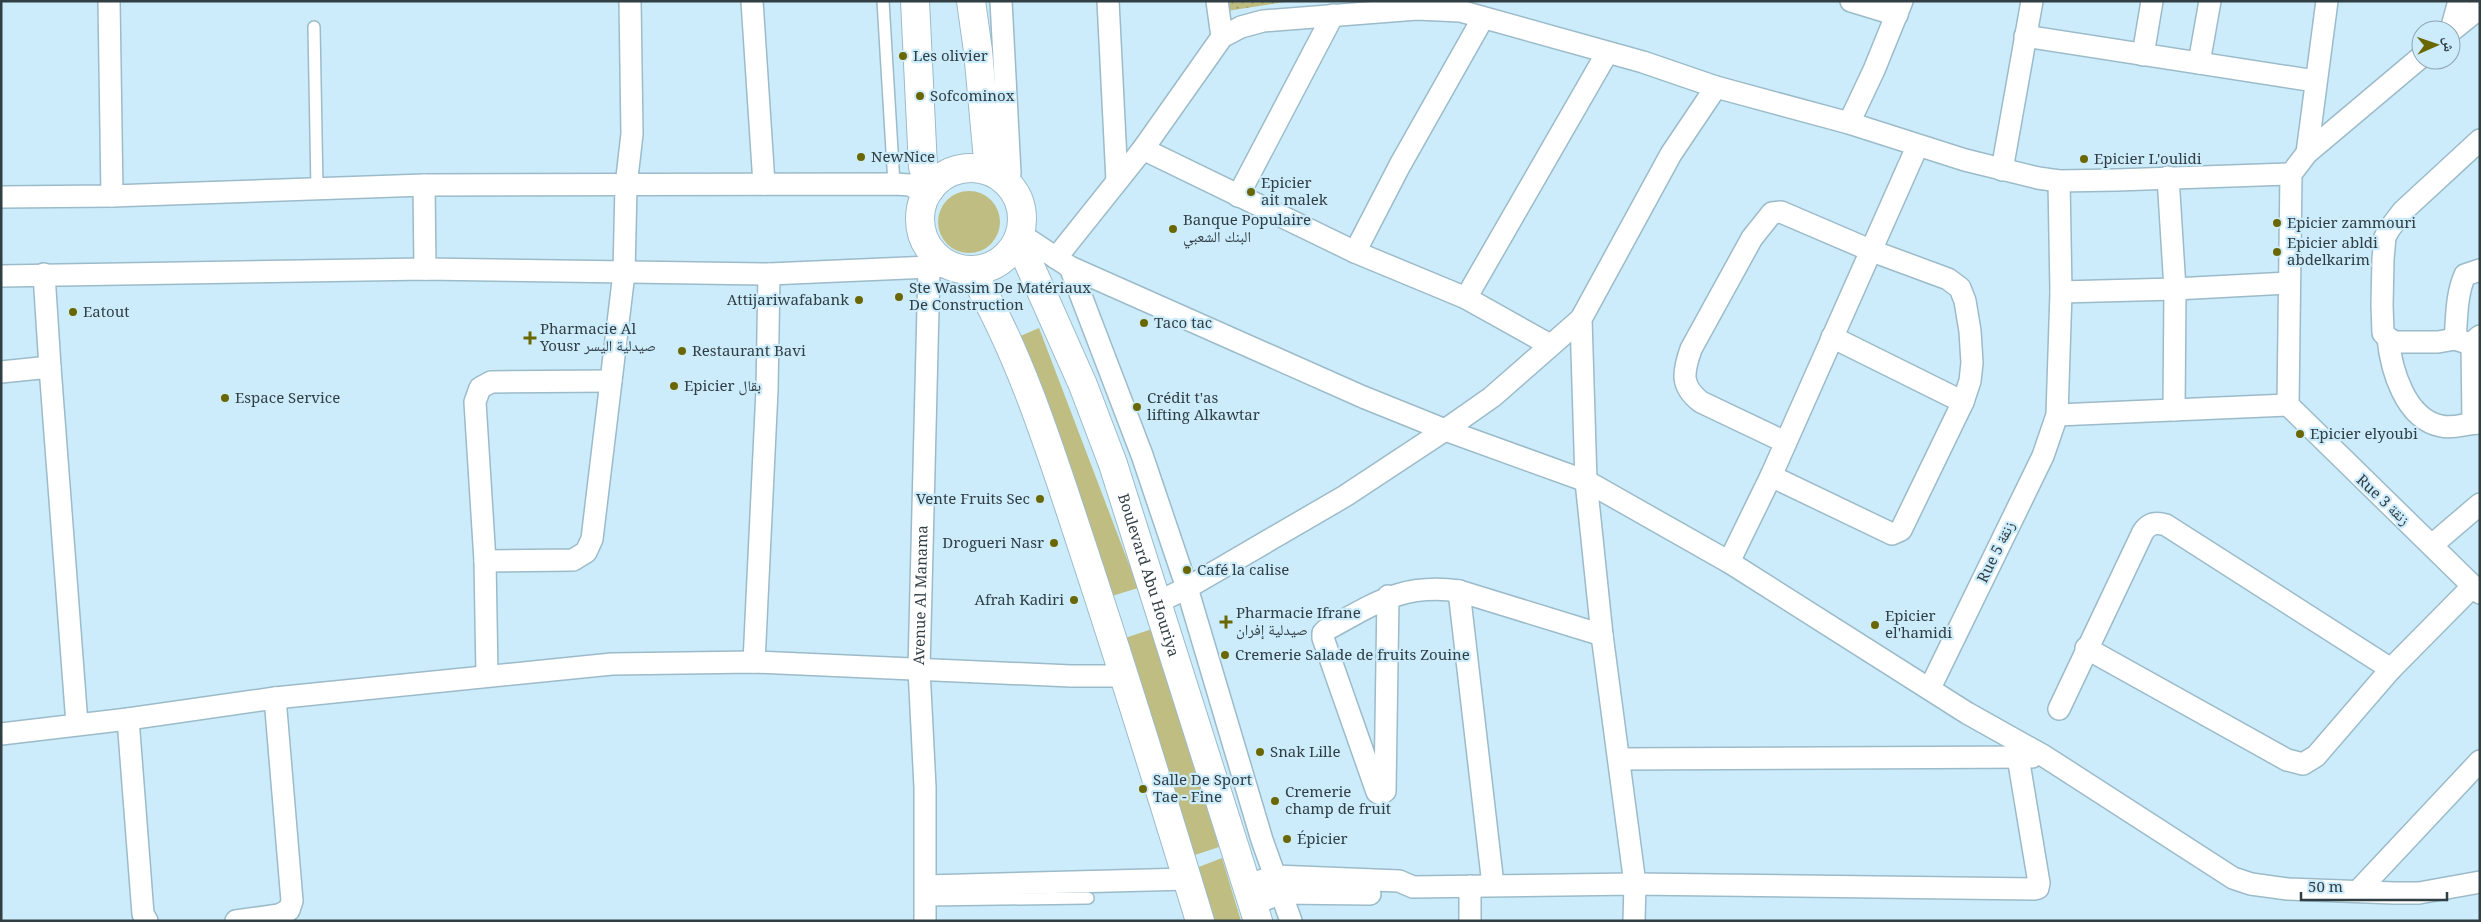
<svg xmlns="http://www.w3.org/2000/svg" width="2481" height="922" viewBox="0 0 2481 922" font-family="'Noto Serif','Noto Naskh Arabic',serif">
<defs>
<pattern id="park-dots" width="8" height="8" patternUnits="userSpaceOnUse" patternTransform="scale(1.25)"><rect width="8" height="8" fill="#bfbd81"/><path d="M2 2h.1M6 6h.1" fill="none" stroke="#9c9b6b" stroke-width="1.8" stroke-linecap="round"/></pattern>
</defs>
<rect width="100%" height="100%" fill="#ccecfb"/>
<g fill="#bfbd81">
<circle cx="969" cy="222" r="31"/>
<path d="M1039,328l99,260 -26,8 -94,-259z"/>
<path d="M1152,629l67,218 -27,9 -67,-218z"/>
<path d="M1222,858l19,63h-29l-16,-53z"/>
</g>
<path fill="url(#park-dots)" d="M1225,1h66l-64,10z"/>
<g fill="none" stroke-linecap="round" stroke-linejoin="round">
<defs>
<g id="service">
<path d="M883,1l11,183"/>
<path d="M314,27l3,162"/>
<path d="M926,900l162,-2"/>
</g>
<g id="minor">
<path d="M109,1l3,195"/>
<path d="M752,1l12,183"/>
<path d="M1001,1l9,172 -2,11"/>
<path d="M1108,1l9,180"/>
<path d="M1217,1l5,36"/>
<path d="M1851,1l46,14"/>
<path d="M2451,30l8,-29"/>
<path d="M2451,31l29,-23"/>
<path d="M2025,36l290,45"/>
<path d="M2143,55l9,-54"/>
<path d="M2199,63l11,-62"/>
<path d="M1849,123l25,-53 28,-69"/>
<path d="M2480,140l-77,71 -13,17 -5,9 -2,22 -1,46 1,28 5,5 7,4h43l17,-3 25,8"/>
<path d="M1143,149l212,103 111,46 84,47"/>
<path d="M2307,153l20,-152"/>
<path d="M2002,170l30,-169"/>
<path d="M2168,177l7,112 -1,121"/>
<path d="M424,185l1,84"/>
<path d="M1238,196l95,-181"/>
<path d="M1,197l111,-1 312,-11 470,-1 16,1 17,10"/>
<path d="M1020,234l50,33 293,130 82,33 141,51 143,81 238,151 77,43 189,122 18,6 37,5 106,4h25l61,-11"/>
<path d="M1355,252l45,-87 83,-147"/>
<path d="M1056,258l87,-109 79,-112 19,-10 22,-6 154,-12 43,2 183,51 73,25 133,36 116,37 73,18 21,3 58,-1 174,-6"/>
<path d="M1070,267l72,188 45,133 75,252 29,81"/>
<path d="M44,274l6,93"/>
<path d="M1,276l424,-7 344,5 184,-8"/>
<path d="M2061,292l114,-3 114,-6"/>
<path d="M1466,298l141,-245"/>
<path d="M1832,337l131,65"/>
<path d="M2388,338c3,31 17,81 53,88 14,3 25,-3 39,-3"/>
<path d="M2455,339c2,-21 1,-44 10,-64l15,-5"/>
<path d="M1,372l49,-5 27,357"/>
<path d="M2288,405l3,-231 16,-21 114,-96"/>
<path d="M2288,405l192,188"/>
<path d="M2057,415l231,-10"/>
<path d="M2473,423l-1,-80 8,-7"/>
<path d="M1771,476l121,58 9,-4 62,-128 7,-21 2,-18 -2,-32 -5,-30 -5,-13 -12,-9 -76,-28 -91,-39 -9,1 -20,25 -61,111c-8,23 -11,37 10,53l84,40"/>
<path d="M2432,545l48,-41"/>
<path d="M485,561l88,-1 13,-8 6,-13 32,-266 2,-87 6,-52 -2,-133"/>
<path d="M1729,562l42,-86 146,-329"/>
<path d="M1459,591l34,294"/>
<path d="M1388,596l-3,195 -4,3 -4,-2 -54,-154v-5l3,-3c48,-26 76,-47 133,-39l143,44"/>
<path d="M1158,602l29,-14 158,-92 100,-66 47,-33 89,-78"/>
<path d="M2086,648l201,112 16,4 13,-8 75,-87 82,-83"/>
<path d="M754,662l13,-272 2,-116"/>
<path d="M487,675l-2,-114 -10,-159 5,-14 11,-6 120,-1"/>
<path d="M1930,688l113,-232 14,-41 4,-123 -2,-111"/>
<path d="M2059,709l84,-177c6,-9 13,-10 23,-7l225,144"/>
<path d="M128,719l15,195 4,7"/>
<path d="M1,734l127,-15 147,-21 337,-34 142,-2 317,14h52"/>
<path d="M1619,759l413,-2"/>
<path d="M926,886l261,-7"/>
<path d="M1246,886l29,-10 124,5 14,6 222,-3 399,5 4,-1 1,-5 -21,-126"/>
<path d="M1470,886v35"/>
<path d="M2359,890l121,-129"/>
<path d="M1253,904l29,-11 88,1"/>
<path d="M236,921l43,-6 10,-5 3,-9 -17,-203"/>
<path id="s1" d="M925,921v-134l-6,-118 10,-401"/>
<path d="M1634,921l1,-37 -33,-249 -16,-154 -5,-162 90,-165 45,-67"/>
</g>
<g id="secondary">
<path d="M915,1l8,166 7,22"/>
<path d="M971,1l7,50 11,120"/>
<circle cx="971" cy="219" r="51"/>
<path id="s2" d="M1018,239l65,146 30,79 145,457"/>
<path d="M971,270c50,85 80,182 111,276 41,124 80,250 118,375"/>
</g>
</defs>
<use href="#service" stroke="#9cbbc9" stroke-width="14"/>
<use href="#minor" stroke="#9cbbc9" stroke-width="24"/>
<use href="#secondary" stroke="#9cbbc9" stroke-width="30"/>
<use href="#service" stroke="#fff" stroke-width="11"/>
<use href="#minor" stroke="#fff" stroke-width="21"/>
<use href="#secondary" stroke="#fff" stroke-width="28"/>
</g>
<g fill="#6b6700" stroke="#ccecfb" stroke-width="2">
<circle cx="903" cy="56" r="5"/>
<circle cx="920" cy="96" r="5"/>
<circle cx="861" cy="157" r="5"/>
<circle cx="2084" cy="159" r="5"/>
<circle cx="1251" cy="192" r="5"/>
<circle cx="2277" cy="223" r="5"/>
<circle cx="1173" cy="229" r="5"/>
<circle cx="2277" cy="252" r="5"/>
<circle cx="899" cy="297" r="5"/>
<circle cx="859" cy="300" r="5"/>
<circle cx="73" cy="312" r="5"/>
<circle cx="1144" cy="323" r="5"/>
<path d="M527.5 330.5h5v5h5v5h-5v5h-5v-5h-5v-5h5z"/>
<circle cx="682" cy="351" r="5"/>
<circle cx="674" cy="386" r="5"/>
<circle cx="225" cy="398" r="5"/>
<circle cx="1137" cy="407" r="5"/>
<circle cx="2300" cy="434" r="5"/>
<circle cx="1040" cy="499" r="5"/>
<circle cx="1054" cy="543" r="5"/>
<circle cx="1187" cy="570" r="5"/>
<circle cx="1074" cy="600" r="5"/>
<path d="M1223.5 614.5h5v5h5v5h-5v5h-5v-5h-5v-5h5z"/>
<circle cx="1875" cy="625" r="5"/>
<circle cx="1225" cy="655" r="5"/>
<circle cx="1260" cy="752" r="5"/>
<circle cx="1143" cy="789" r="5"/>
<circle cx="1275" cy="801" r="5"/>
<circle cx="1287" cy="839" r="5"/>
</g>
<g text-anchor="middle" stroke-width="4.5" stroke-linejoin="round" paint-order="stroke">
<g font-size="15" fill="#313e43" stroke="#ccecfb" text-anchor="start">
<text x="913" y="61">Les olivier</text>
<text x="930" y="101">Sofcominox</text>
<text x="871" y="162">NewNice</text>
<text x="2094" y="164">Epicier L'oulidi</text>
<text x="1261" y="188">Epicier<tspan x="1261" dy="17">ait malek</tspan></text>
<text x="1183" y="225">Banque Populaire<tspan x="1183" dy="17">البنك الشعبي</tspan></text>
<text x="2287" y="228">Epicier zammouri</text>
<text x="2287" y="248">Epicier abldi<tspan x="2287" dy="17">abdelkarim</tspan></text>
<text x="909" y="293">Ste Wassim De Matériaux<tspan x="909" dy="17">De Construction</tspan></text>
<text x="849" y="305" text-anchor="end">Attijariwafabank</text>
<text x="83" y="317">Eatout</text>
<text x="1154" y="328">Taco tac</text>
<text x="540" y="334">Pharmacie Al<tspan x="540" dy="17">Yousr صيدلية اليسر</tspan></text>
<text x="692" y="356">Restaurant Bavi</text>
<text x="684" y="391">Epicier بقال</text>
<text x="235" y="403">Espace Service</text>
<text x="1147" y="403">Crédit t'as<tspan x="1147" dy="17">lifting Alkawtar</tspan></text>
<text x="2310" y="439">Epicier elyoubi</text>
<text x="1030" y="504" text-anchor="end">Vente Fruits Sec</text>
<text x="1044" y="548" text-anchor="end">Drogueri Nasr</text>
<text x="1197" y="575">Café la calise</text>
<text x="1064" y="605" text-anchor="end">Afrah Kadiri</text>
<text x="1236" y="618">Pharmacie Ifrane<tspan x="1236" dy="17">صيدلية إفران</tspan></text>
<text x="1885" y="621">Epicier<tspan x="1885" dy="17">el'hamidi</tspan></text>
<text x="1235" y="660">Cremerie Salade de fruits Zouine</text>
<text x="1270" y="757">Snak Lille</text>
<text x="1153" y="785">Salle De Sport<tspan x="1153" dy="17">Tae - Fine</tspan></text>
<text x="1285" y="797">Cremerie<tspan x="1285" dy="17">champ de fruit</tspan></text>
<text x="1297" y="844">Épicier</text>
</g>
<g font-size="15" fill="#313e43" stroke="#ccecfb">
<text transform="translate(2383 500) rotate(43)" y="5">Rue 3 زنقة</text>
<text transform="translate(1996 552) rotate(-64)" y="5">Rue 5 زنقة</text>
<text dy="5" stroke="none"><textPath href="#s2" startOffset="361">Boulevard Abu Houriya</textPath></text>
<text dy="5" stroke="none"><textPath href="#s1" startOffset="326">Avenue Al Manama</textPath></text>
</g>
</g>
<rect width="2481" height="922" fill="none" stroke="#313e43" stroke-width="5"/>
<g transform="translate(2436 45) rotate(88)"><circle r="24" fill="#ccecfb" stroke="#8ea6b1"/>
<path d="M0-4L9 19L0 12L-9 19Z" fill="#6b6700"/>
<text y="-8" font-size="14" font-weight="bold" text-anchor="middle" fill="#313e43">ش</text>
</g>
<path d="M2301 892v8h146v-8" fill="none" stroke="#313e43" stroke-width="2.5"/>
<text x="2308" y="892" font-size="15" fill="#313e43" stroke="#ccecfb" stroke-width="4" paint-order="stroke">50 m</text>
</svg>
